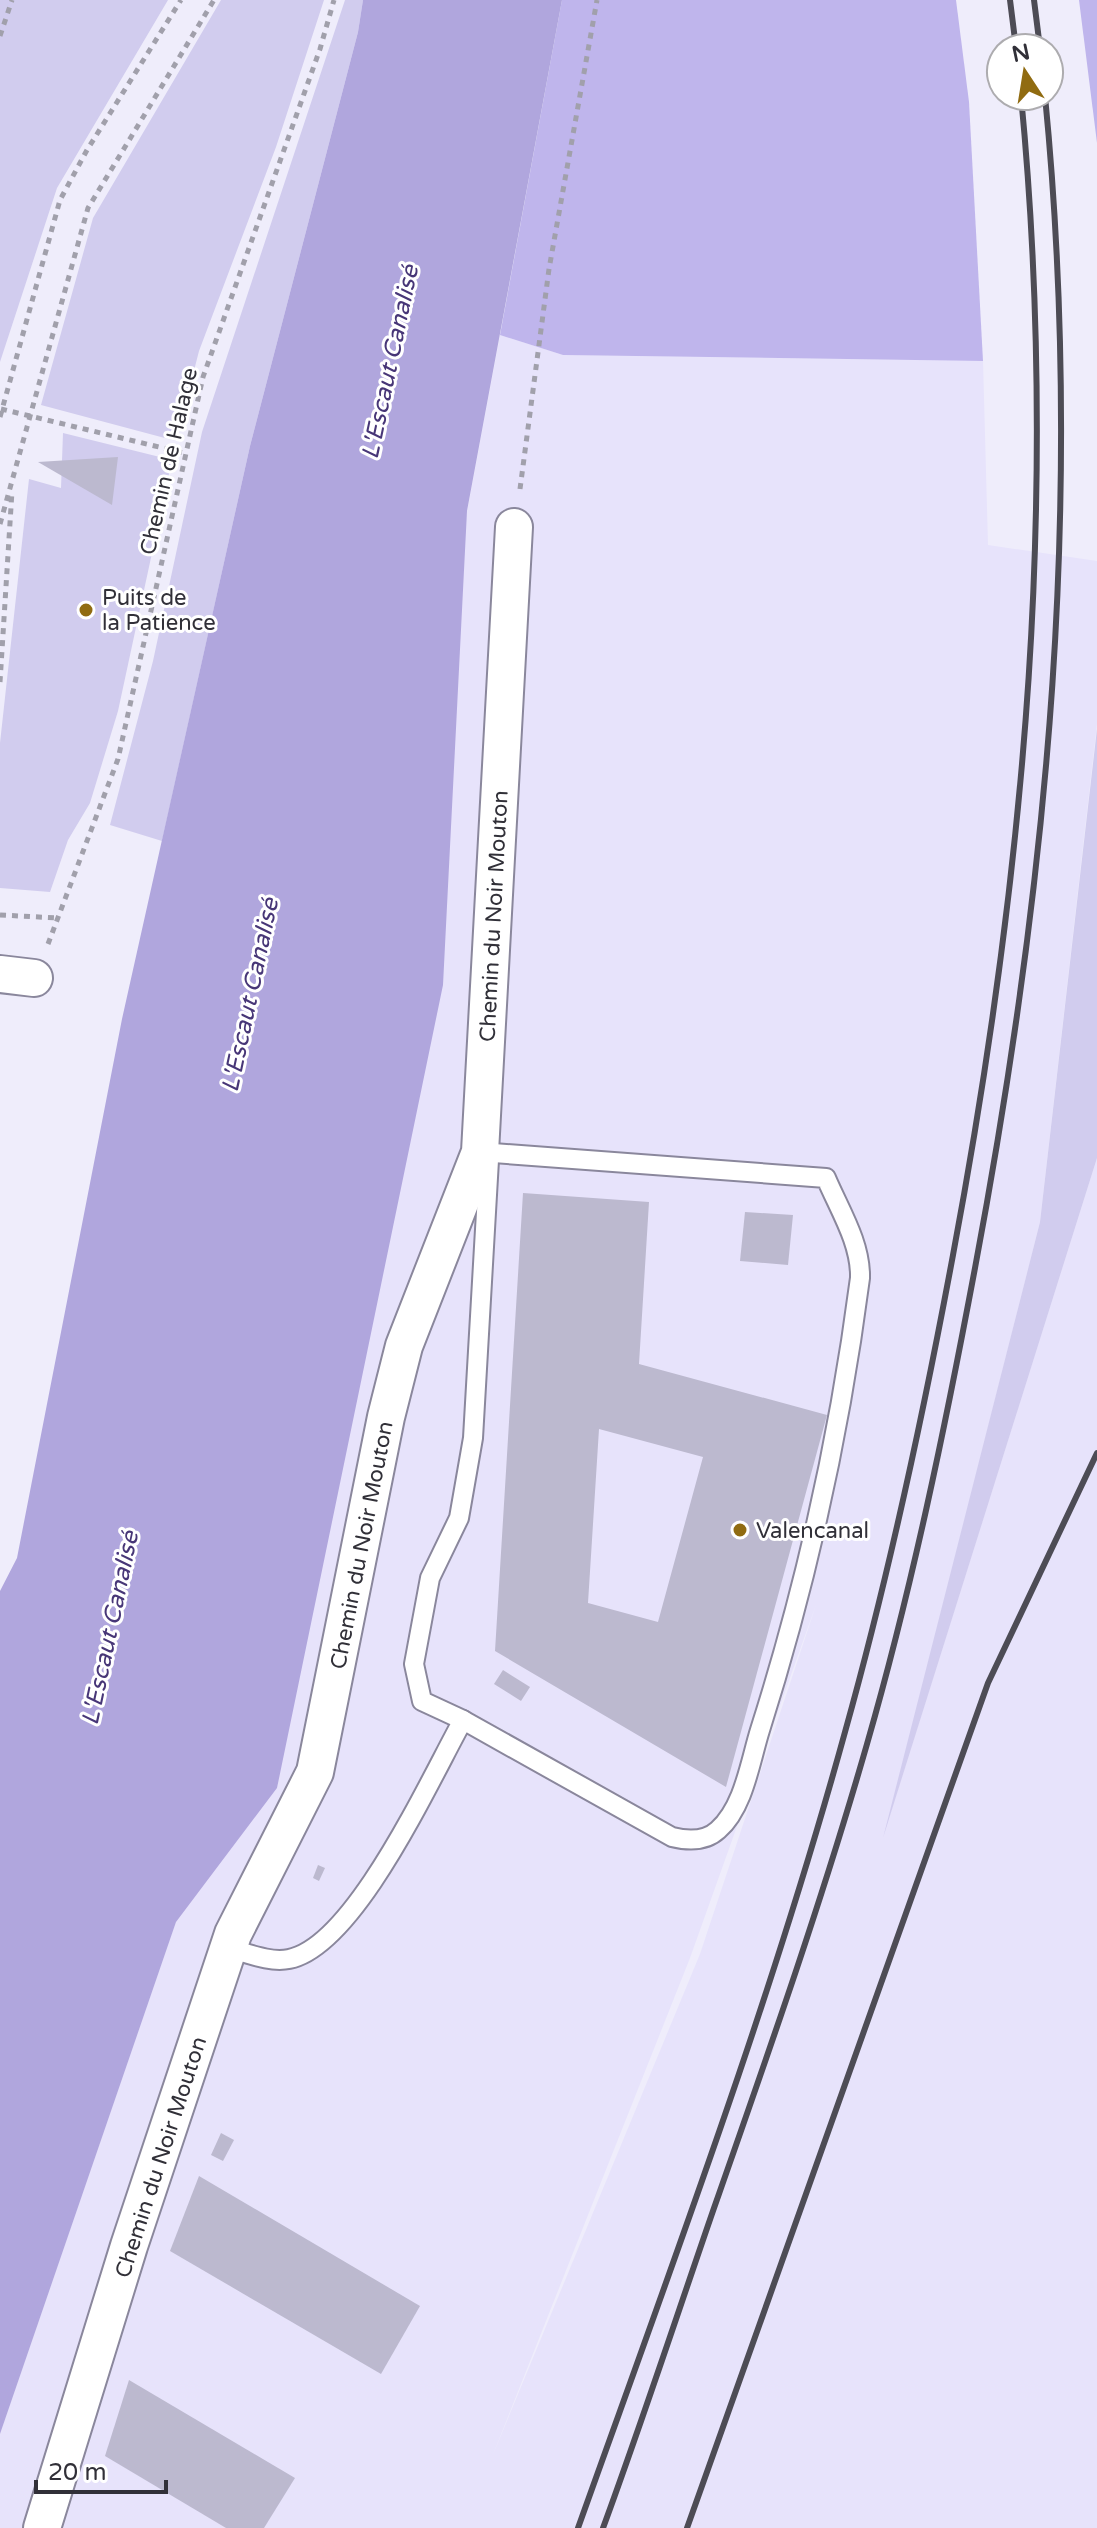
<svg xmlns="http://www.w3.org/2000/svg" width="1097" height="2528" viewBox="0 0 1097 2528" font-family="'Varela Round',sans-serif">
<rect width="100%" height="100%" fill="#efedfb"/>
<path fill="#e7e3fb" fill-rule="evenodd" d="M500,335l63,20 420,6 5,184 109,16v163l-57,498 -151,596 208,-660v1370h-1097v-94l176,-512 101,-134 190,-1276zM816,1605l-116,349 -208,503 198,-499z"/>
<g fill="#d1ccee">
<path d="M0,0h168l-111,188 -57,174z"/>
<path d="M221,0h103l-48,147 -77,204 -23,90 -135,-36 52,-187z"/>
<path d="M345,0h18l-5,32 -108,414 -88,395 -52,-16 43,-164 49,-229z"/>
<path d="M63,433l109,27 -54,251 -28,92 -22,37 -18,52 -50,-4v-145l29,-264 32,9z"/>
<path d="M1097,729v429l-214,680 157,-616z"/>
</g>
<g fill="#bfb5ec">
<path d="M562,0h394l13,102 14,259 -420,-6 -63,-20z"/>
<path d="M1079,0h18v143z"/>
</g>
<path fill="#b0a6dd" d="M363,0h199l-95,511 -24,474 -166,803 -101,134 -176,512v-843l17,-33 105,-539 128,-573 108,-414z"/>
<g fill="#bcb9cf" fill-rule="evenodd">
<path d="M118,457l-6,48 -74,-43z"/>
<path d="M523,1193l126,9 -10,162 188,51 -101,372 -231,-136zM599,1429l104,28 -45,165 -70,-19z"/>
<path d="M745,1212l48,3 -5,50 -48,-4z"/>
<path d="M503,1670l27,17 -9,14 -27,-17z"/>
<path d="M318,1865l7,3 -6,13 -6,-3z"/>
<path d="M221,2133l13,7 -11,21 -12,-6z"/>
<path d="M199,2176l221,130 -39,68 -211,-123z"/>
<path d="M129,2380l166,98 -31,50h-38l-121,-72z"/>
</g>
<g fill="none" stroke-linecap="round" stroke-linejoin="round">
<defs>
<g id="lane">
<path d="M463,1720l-41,-19 -8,-37 16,-86 29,-60 14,-80 16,-278"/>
<path d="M228,1948c19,5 42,15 61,11 66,-13 141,-180 174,-239l209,117c16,4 33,5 46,-7 26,-23 32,-68 42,-100 47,-148 80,-298 100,-452 1,-35 -21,-69 -34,-100l-346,-26"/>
</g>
<g id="street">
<path d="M0,974l34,4"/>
<path d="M42,2528l87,-282 104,-312 82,-162 71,-355 18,-71 76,-194 34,-625"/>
</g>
</defs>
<use href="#lane" stroke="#8a879c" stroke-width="22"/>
<use href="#street" stroke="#8a879c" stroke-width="40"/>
<g stroke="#a1a0ab" stroke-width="5" stroke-dasharray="6 6" stroke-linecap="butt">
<path d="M0,36l12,-36"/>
<path d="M1,409l183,44"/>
<path d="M0,417l60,-217 27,-50 94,-150"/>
<path d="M520,489l29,-220 48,-269"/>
<path d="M0,524l88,-316 126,-208"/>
<path d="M0,682l12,-191"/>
<path d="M0,915l58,3"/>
<path d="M48,944l70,-185 85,-382 117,-328 14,-49"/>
</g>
<use href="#lane" stroke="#fff" stroke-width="18"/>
<use href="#street" stroke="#fff" stroke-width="36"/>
<g stroke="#4d4c55" stroke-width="6">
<path d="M1010,0l6,48"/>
<path d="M1034,0l6,48"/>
<path d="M578,2528c94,-263 193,-527 267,-796 44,-157 78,-316 108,-477 73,-389 106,-764 68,-1159"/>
<path d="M603,2528c39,-106 74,-213 111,-320 54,-154 108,-307 153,-464 45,-156 78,-316 108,-476 74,-393 109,-773 70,-1172"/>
<path d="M687,2528l301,-845 109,-230"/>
</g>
</g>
<g fill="#906b11" stroke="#fff" stroke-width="3">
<circle cx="86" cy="610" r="8"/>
<circle cx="740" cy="1530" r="8"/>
</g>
<g text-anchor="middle" stroke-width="6" stroke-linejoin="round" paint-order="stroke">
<g font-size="22" fill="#313038" stroke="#fff">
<text transform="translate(168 461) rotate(-77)" y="8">Chemin de Halage</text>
<text transform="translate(493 916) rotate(-87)" y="8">Chemin du Noir Mouton</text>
<text transform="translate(361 1545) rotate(-79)" y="8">Chemin du Noir Mouton</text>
<text transform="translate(160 2157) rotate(-72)" y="8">Chemin du Noir Mouton</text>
</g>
<g font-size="22" fill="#313038" stroke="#fff" text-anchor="start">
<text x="102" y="605">Puits de<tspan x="102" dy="25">la Patience</tspan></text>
<text x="756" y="1538">Valencanal</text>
</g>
<g font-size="24" font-style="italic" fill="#473677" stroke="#fff">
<text transform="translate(390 362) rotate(-78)" y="8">L'Escaut Canalisé</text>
<text transform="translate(250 995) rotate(-78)" y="8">L'Escaut Canalisé</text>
<text transform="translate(110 1628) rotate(-78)" y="8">L'Escaut Canalisé</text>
</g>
</g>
<g transform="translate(1025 72) rotate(348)"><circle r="38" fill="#ffffff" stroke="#adacaf" stroke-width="2"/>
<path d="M0-6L14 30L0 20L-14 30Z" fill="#906b11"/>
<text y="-12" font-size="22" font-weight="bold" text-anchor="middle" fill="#313038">N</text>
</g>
<path d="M36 2480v12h130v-12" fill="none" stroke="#313038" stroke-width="4"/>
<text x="48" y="2480" font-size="24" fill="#313038" stroke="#ffffff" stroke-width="6" paint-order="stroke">20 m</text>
</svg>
